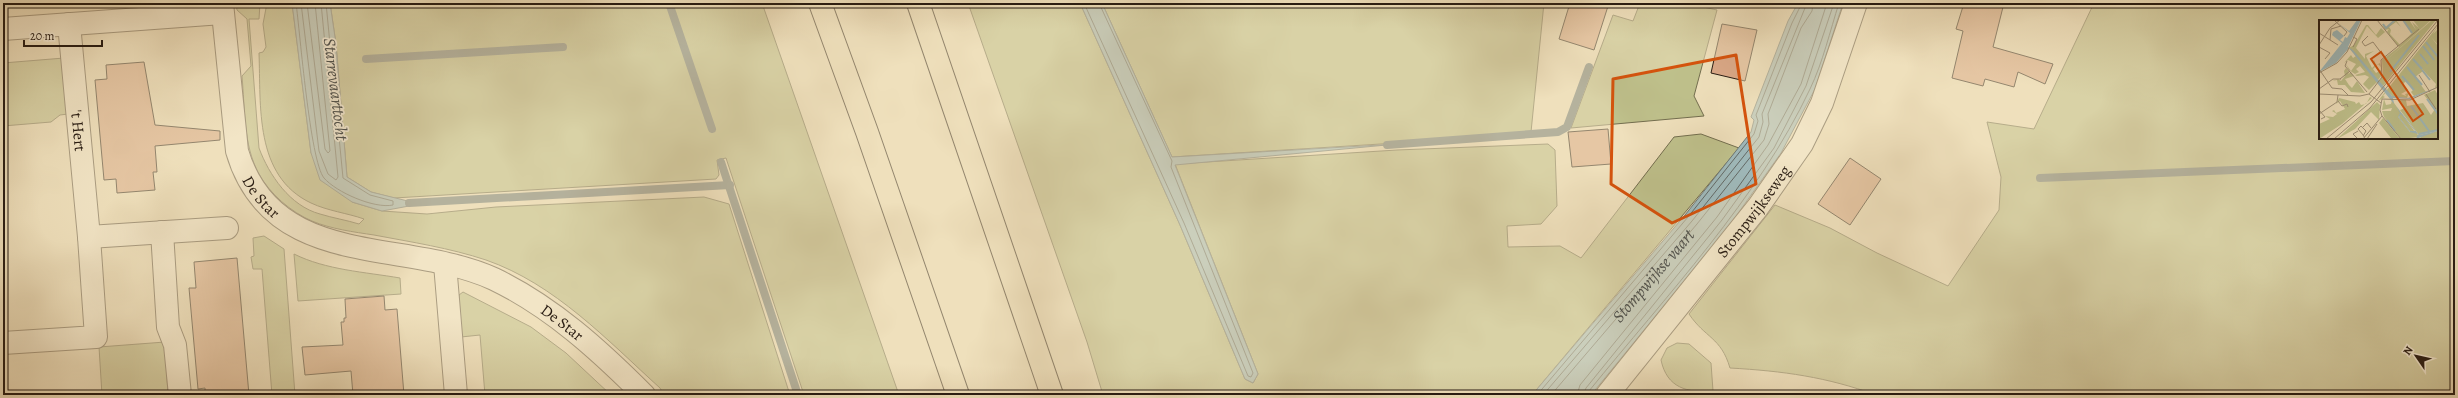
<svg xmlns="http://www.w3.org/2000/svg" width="2458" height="398" viewBox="0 0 2458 398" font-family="Alegreya,serif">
<rect width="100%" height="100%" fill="#efe0bc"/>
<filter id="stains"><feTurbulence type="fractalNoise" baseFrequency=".005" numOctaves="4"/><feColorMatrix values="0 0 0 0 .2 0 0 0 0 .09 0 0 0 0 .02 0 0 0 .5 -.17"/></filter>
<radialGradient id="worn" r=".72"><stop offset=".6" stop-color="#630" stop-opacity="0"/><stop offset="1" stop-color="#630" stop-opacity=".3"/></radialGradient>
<g fill="#bfc18c" stroke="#736e4f" fill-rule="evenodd">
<path d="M3,3h45l-45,4z"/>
<path d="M236,3h24l-1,16h-10l10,129c10,27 31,58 61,66 13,4 26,6 39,10l5,-5c-17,-6 -36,-8 -53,-16 -57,-27 -50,-97 -52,-150l4,-1 3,-5 -3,-23 4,-21h25l19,150 41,49 30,9 45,3 69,-7 208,-10 25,7 61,191h-126l-4,-7c-53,-48 -105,-104 -174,-128 -36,-12 -75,-18 -112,-25 -20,-3 -43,-6 -62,-14 -21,-9 -42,-27 -53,-47 -16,-29 -14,-66 -17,-98l9,-10 -4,-47 -10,-9z"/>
<path d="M330,3h432l137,392h-95l-78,-237 -9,2 2,15 -3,4 -322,19 -23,-6 -24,-15 -11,-133z"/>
<path d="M968,3h112l100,222 65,154 8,4 5,-9 -83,-210 222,-14 151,-6 7,6 2,56 -16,18 -34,2 1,21 52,-1 21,12 93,-121 27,-3 38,14 -207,247h-429l-16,-53z"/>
<path d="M1102,3h442l-13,129 -134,11 -225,14z"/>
<path d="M1640,3h45l32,7 -23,86 10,20 -133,12 42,-113 20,6z"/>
<path d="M2094,3h361v392h-579c-49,-18 -93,-24 -146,-27 -9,-31 -25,-30 -41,-54l86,-109 55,23 47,25 71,33 51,-76 2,-33 -14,-55 47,7zM2320,21h117v117h-117z"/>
<path d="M64,58l4,56 -8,1 -9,7 -48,4v-63z"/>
<path d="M264,236l20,13 11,146h-23l-10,-126h-9l-2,-12 3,-1 -1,-18z"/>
<path d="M294,254c32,16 71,18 106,24l1,16 -103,7z"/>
<path d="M463,292l68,35 35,26 45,42h-126l-5,-60 -19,2 -2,-42z"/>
<path d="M165,342l3,53h-66l-3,-48z"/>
<path d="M1677,343l12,1 22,19 2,28c-26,2 -46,-3 -52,-31l6,-12z"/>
</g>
<g fill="#9fbabc" stroke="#6f7a78">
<path d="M292,3h38l6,41 11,133 24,15 49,12 -38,7 -30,-9 -32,-22 -9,-27z"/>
<path d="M1080,3h22l70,154 225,-13 -222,21 83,209 -5,9 -8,-4 -65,-154z"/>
<path d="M1798,3h45l-28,86 -34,64 -52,73 -138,169h-59l153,-180 66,-83 3,-12 -3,-3 37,-96z"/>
</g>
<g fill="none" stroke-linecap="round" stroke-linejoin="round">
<g stroke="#636a67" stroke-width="1">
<path d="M296,3c4,29 14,158 28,175 12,14 50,31 69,27v-4l-23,-6 -27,-17 -17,-175"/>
<path d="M301,3l18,148 9,23 8,6 2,-3 -17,-174"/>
<path d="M307,3l18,146 3,4 2,-2 -15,-148"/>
<path d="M1084,3l100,220 64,153 3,1 2,-4 -82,-206 1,-6 -73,-158"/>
<path d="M1537,395l151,-178 66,-83 4,-13 -2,-6 36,-92 10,-20"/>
<path d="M1543,395l149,-174 67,-84 4,-15 -1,-8 45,-111"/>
<path id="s1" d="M1551,395l146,-171 67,-84 5,-16 -1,-10 33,-86 11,-17 1,-8"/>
<path d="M1577,395l3,-10 137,-168 51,-72 33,-61 26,-81"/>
<path d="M1583,395l3,-7 136,-168 52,-72 32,-62 28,-83"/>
<path d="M1588,395l1,-4c76,-94 170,-193 221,-302 13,-27 20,-58 29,-86"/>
</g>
<g stroke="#6f7a78" stroke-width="8">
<path d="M669,3l43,126"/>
<path d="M366,59l197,-12"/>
<path d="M1387,145l171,-13 9,-5 22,-60"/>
<path d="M721,162l77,233"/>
<path d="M2040,178l415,-17"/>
<path d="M409,203l321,-18"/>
</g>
</g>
<g fill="#dba988" stroke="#271b12">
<path d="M1570,3h39l-15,47 -35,-11z"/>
<path d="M1964,3h40l-11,44 60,17 -8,20 -27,-12 -4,15 -29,-8 -2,7 -31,-8 11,-47 -7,-2z"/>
<path d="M1722,24l35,6 -12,51 -34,-8z"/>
<path d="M144,62l11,63 65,6v9l-65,6 2,26h-4l2,18 -38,3 -1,-14 -12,1 -9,-100 12,-1 -1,-14z"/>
<path d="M1608,129l3,35 -39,3 -4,-35z"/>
<path d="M1850,158l31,21 -31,46 -32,-21z"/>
<path d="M237,258l12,137h-44v-7l-7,1 -9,-101h7l-2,-26z"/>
<path d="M384,296l1,14 12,-1 7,86h-51l-2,-24 -46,4 -3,-28 41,-2 -2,-23h3v-4h2l-1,-19z"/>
</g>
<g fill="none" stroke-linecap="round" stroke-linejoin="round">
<defs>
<g id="minor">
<path id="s2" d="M222,3l15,148c35,120 168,87 257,128 58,28 105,71 150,116"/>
<path id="s3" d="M69,24l20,213 138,-9"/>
<path d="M3,29l219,-16"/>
<path d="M162,232l6,95 7,18 5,50"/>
<path d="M445,264l11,131"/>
<path d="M3,343l93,-6 -7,-100"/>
<path id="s4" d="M1607,395l151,-188 44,-63 20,-41 34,-100"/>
</g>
<g id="highway">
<path d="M820,3l47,129 91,263"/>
<path d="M918,3l134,392"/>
</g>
</defs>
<use href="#minor" stroke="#594c3c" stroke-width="24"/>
<use href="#highway" stroke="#271b12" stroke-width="24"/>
<use href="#minor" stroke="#f5ebd3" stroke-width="22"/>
<use href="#highway" stroke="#efe0bc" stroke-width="22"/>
</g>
<path d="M0 0H2458V398H0ZM1736,55l20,129 -84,39 -61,-39 2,-105z" fill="#efe0bc" fill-opacity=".55" fill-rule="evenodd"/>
<path fill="none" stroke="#d5530d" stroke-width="3" stroke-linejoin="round" d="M1736,55l20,129 -84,39 -61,-39 2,-105z"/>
<g text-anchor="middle" stroke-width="3.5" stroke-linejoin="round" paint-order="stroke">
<g font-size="16" fill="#271b12" stroke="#f5ebd3">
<text dy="6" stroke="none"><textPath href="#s3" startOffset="107">'t Hert</textPath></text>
<text dy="6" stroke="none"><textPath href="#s2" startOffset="201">De Star</textPath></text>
<text dy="6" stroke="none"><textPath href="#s4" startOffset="235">Stompwijkseweg</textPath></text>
<text dy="6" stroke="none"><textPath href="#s2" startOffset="534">De Star</textPath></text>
</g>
<g font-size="17" font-style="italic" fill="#51534e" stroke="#f5ebd3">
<text transform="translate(336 89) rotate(83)" y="6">Starrevaarttocht</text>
<text dy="6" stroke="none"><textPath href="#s1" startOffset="157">Stompwijkse vaart</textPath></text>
</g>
</g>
<g transform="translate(2319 20)">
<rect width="119" height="119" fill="#efe0bc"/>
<path d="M77,0l5,7 -5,-5 -7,5 2,3 -1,4 10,11 12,-12 -9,-13h6l7,10 -4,-8 7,6 -6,-8h18l-49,44 50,-44h4l-53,66 -4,-4 4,-7 -1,-15 17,-13 -12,-15 2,-2 -2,2 2,-3 -4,1 -3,-6 4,4zM47,5h2l8,10 5,-7 4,4 -7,6 -11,-12 -11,22 9,11v-5l9,-3 -8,5 6,12 3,-3 -2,-3 1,-2 2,5 4,-2 1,4 -3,-3 -5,5 3,4 5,-3 1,5 -4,5 -29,-32 5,-3zM119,6l-5,8 5,-5v16l-7,-8 7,9v40l-3,2 1,-4 -14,-15 1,2 -8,6 11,15 -12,4 -3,-4 2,-2 -7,-9 -3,3 5,6 -7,4 5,2 -1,-2 4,-1 -2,5 -14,-1 -6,-6 -4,5 2,1 -7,4zM32,35l2,3 3,-2 21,26 -8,8 -6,-6 6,-7 -4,-2 -8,1 -2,-1 10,-3 -5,-6 -4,3 3,3 -4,2 -6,-4 -4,-7 6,8 5,-7 -8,-4 -4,3zM27,48l3,4 -1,2 3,-2 3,4 -9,3 4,6 3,3 5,-7 8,12 -14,-1 -6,-7h-7l-1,-5 -5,1 6,-2 3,2 4,-5 -1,-5zM116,70l3,5v35l-19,5 -19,-25 5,-2 -5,-8h6l1,6 16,-3 8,12 4,-6 -11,-14zM51,77l2,1 -30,26 -23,15v-15l11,-5 -5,-3 8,1 4,-3 -5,-3 2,-1 2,3 9,-4 -5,-8 -4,3 3,-6 16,4 1,2 3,-2 2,3 5,-1zM65,79l2,6 5,-1 1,-4 9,13 -3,4 12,15h6l3,5 -18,2 -17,-22 -2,-6h9l1,-3 -10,2zM58,82l3,3 -1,15 -8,-8 -16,17 -18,10zM82,93l14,19 -5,-1 -11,-14zM64,98l17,21 -9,-1 -12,-15zM119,111v8h-17l-1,-3z" fill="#bfc18c"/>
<path d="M38,0h4l-13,27 5,3 39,46 16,2 30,-11 -28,12 -17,-1 1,6 -45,-56 -13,15 -17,9 23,-29 -10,-8 1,-3 4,-2 7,6 -4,4 3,2 2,-5 2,1 3,-5 -12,-10 11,8zM77,86l23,29 19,-4 -22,8 2,-5 -8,-2 -12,-15 2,-4zM82,94l14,17h-5l-11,-14z" fill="#9fbabc" fill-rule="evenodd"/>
<path fill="none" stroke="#9fbabc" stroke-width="2" d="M84,0l9,13M64,4l3,4 9,-8M107,22l12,15M104,26l11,14M101,34l8,10M94,39l9,10M88,47l15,18M103,50l8,10M71,52l29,-37M83,56l12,14M108,79l11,15M92,86l18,25M68,100l8,11M100,114l19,-4"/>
<path fill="none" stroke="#9f9178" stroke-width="1" d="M15,0l13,12 -3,4M58,0l21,26M0,13l19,12M49,16l-6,6 3,4 8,-4 12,16M11,20l1,-11 10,-3M0,25l11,-17 10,-8M0,27l11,6 -5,6M34,27l4,-8 -4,-2M28,41l-2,5 22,26M0,49l13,19 10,1 6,6M0,53l18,-10 10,-11 15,-32M100,55l11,17M21,59l10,-8M0,69l14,-10h8M0,74l41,2M50,74l12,9M107,74l10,15M41,76l9,-2 13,-17 -1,-17 38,-31M19,81l4,5 5,-2 1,3M0,90l6,7 -4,2M0,94l18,-12 1,-7M63,96l-2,-6 2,-11 28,1 28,-13M63,96l19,23M44,107l4,-4 4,5M44,116l3,-5 -5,-5 -3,3 6,7v1M7,119l45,-37 67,-82M15,119l36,-31 68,-84M39,119l-5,-5 5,-3M44,119l19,-23M48,119l10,-15"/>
<path fill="#d5530d" fill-opacity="0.15" stroke="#d5530d" stroke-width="2" d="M62,32l42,62 -10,7 -42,-62z"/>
<rect width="119" height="119" fill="none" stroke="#271b12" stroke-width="2"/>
</g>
<rect width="2458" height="398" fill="none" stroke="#efe0bc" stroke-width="16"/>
<rect x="4" y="4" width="2450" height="390" fill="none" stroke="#271b12" stroke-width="2"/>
<rect x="8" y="8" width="2442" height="382" fill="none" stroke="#271b12"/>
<g transform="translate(2416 356) rotate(304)" stroke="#f5ebd3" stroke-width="3" paint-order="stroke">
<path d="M0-3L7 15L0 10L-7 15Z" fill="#271b12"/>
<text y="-6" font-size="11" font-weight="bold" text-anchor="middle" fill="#271b12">N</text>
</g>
<path d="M24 40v6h78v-6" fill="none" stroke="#271b12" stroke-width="2"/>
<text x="30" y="40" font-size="12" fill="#271b12" stroke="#f5ebd3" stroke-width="3" paint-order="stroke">20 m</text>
<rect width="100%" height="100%" filter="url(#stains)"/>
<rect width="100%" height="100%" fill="url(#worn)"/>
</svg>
